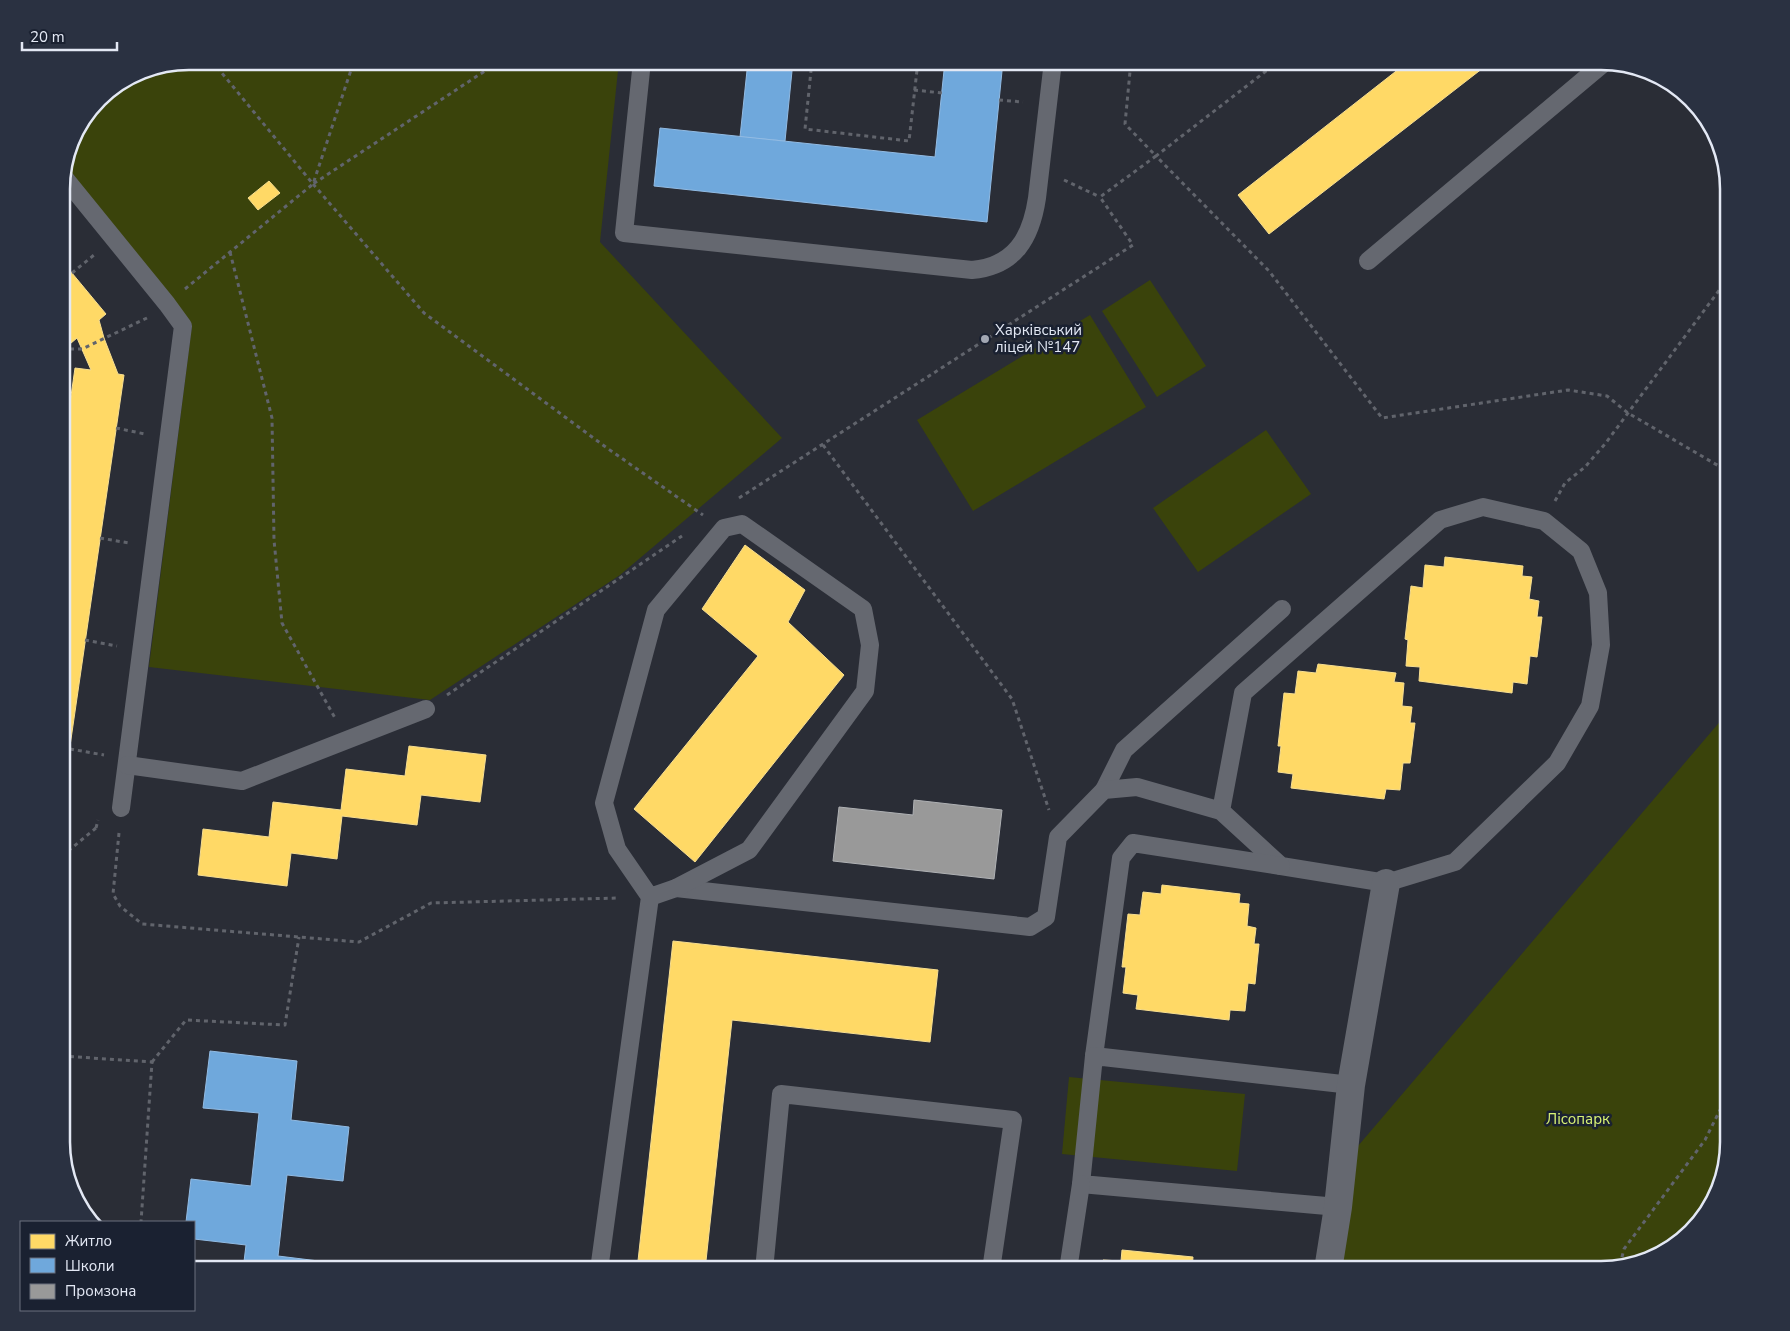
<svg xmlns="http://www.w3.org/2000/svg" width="1790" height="1331" viewBox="0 0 1790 1331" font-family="'Nunito Sans',sans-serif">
<rect width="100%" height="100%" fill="#2a2d36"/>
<g fill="#3a430b">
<path d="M189,61h430l-19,181 182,196 -162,137 -190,125 -281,-33 43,-342 -127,-157 10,-36 30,-39 35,-22z"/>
<path d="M1150,280l56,86 -49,31 -55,-86z"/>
<path d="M1090,315l56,92 -173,104 -56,-91z"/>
<path d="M1266,430l45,64 -113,78 -45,-64z"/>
<path d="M1729,711v431l-7,41 -19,36 -45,37 -57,14h-264l15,-117z"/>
<path d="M1069,1077l176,17 -8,77 -175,-17z"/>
</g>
<g fill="#ffd966" stroke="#f7de91">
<path d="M1409,61h83l-223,173 -31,-39z"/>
<path d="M269,181l11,12 -22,17 -10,-12z"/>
<path d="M62,261l44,53 -7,6 5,18 14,36 6,1 -62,426v-342l13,-91 16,2 -14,-32 -13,11 -2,-3z"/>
<path d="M745,545l60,45 -17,32 56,53 -149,187 -61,-53 124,-153 -56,-47z"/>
<path d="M1445,557l78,9 -1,10 10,1 -3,22 10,2 -2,16h5l-5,40 -7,-1 -3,28 -14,-2 -1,11 -93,-12 1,-14 -14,-1 2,-26 -3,-1 6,-53 12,2 2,-23 19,2z"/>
<path d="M1318,664l78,9 -2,9 10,1 -2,23 10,1 -2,16h5l-5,40h-7l-3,27 -14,-1 -2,10 -93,-11 2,-14 -15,-2 3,-26h-3l6,-53 11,1 3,-23 18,2z"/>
<path d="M409,746l77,9 -6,47 -59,-7 -4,30 -75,-9 -5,43 -46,-6 -4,33 -89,-11 5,-46 66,8 4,-35 68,8 5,-41 59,7z"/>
<path d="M1162,885l78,9 -1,9 10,1 -2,22 9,2 -2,16h5l-4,40 -7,-1 -3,28 -15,-1 -1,10 -93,-11 2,-14 -15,-2 3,-26h-4l6,-53 12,1 3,-23 18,2z"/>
<path d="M673,941l265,29 -8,72 -198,-22 -27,250h-68z"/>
<path d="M1122,1250l71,7 -1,13h2h-92l1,-10 18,1z"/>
</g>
<g fill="#6fa8dc" stroke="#92bbe3">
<path d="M748,61h45l-8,80 -45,-4z"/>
<path d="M945,61h58l-16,161 -333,-36 6,-58 275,29z"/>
<path d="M210,1051l87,10 -6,59 58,7 -6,54 -56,-6 -9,81 57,7 -1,7h-91l3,-25 -52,-6v-17h-8l5,-43 60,7 8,-73 -56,-5z"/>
</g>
<path fill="#999" stroke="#afb1b4" d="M914,800l88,10 -8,69 -161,-18 6,-54 74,8z"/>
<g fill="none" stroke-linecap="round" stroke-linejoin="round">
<g stroke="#61646c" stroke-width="3" stroke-dasharray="4 4" stroke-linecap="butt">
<path d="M212,61l101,123 187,-123"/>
<path d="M812,61l-7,68 104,12 9,-80"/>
<path d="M1279,61l-123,95 113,115 113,147 186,-28 39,6 21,17 101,59"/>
<path d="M914,90l28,3"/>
<path d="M999,100l24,2"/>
<path d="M1064,180l36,17"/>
<path d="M313,184l111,129 183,135 96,67"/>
<path d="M230,252l42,166 2,122 8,83 53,95"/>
<path d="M72,273l22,-18"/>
<path d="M185,289l128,-105 41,-123"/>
<path d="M62,349h20l65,-31"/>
<path d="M116,428l29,6"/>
<path d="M823,445l189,254 37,111"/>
<path d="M739,498l394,-253 -33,-48 56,-41 -31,-32 6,-63"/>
<path d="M1555,501l10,-18 20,-16 20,-23 124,-167"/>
<path d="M100,538l29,5"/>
<path d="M85,640l32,6"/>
<path d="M447,695l235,-159"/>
<path d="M70,749l34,6"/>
<path d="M96,828l2,-8"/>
<path d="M119,833l-6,61 7,12 22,18 217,18 72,-39 188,-5"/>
<path d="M62,856l34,-28"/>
<path d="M62,1056l90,6 -11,160"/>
<path d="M152,1062l34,-42 99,5 14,-88"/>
<path d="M1620,1265l4,-16 81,-109 24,-48"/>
</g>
<g stroke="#656870" stroke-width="18">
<path d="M642,61l-18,172 348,37c43,-4 59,-32 65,-72l16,-137"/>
<path d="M63,176l104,128 16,22 -62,482"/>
<path d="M1368,261l237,-199"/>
<path d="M127,765l115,16 184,-72"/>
<path d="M1104,790l20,-40 158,-141"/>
<path d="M676,888l354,39 16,-10 12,-80 46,-47 33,-3 84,24 60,55 105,17 69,-21 102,-99 33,-57 11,-61 -3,-52 -17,-42 -37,-30 -61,-14 -43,13 -197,173 -22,118"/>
<path d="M1094,1056l27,-198 12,-15 148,23"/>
<path d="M1338,1207l-257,-23 13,-128 257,29"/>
<path d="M599,1270l51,-373 -33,-48 -13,-46 52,-193 68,-82 18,-4 121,85 7,36 -5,46 -116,159 -73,38 -26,9"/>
<path d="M764,1270l17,-176 232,26 -22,150"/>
<path d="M1068,1270l13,-86"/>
</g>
<path stroke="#656870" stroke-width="28" d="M1328,1270l10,-63 13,-122 35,-202"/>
</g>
<circle fill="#a2a7b2" stroke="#1a2131" stroke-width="2" cx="985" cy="339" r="5"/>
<g text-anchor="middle" stroke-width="5" stroke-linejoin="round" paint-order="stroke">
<g font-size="15" fill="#e3e8f4" stroke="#1a2131" text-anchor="start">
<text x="995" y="335">Харківський<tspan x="995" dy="17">ліцей №147</tspan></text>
</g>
<g font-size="15" fill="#d9f275" stroke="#1a2131">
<text x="1578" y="1124">Лісопарк</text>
</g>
</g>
<path d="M0 0H1790V1331H0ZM189 70H1601A119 119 0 0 1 1720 189V1142A119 119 0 0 1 1601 1261H189A119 119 0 0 1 70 1142V189A119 119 0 0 1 189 70Z" fill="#2a3141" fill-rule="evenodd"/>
<path fill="none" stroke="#e3e8f4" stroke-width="2.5" d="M189 70H1601A119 119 0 0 1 1720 189V1142A119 119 0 0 1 1601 1261H189A119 119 0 0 1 70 1142V189A119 119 0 0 1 189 70Z"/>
<rect x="20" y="1221" width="175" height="90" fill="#1a2131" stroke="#6a717f"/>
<rect x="30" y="1234" width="25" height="15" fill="#ffd966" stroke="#6a717f"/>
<text x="65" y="1246" font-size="15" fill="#e3e8f4">Житло</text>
<rect x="30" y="1258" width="25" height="15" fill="#6fa8dc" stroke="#6a717f"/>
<text x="65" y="1271" font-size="15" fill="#e3e8f4">Школи</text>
<rect x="30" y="1284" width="25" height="15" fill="#999999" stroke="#6a717f"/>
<text x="65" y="1296" font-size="15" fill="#e3e8f4">Промзона</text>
<path d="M22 42v8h95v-8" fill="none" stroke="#e3e8f4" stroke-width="2.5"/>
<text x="30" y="42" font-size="15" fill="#e3e8f4" stroke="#1a2131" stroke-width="4" paint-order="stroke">20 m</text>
</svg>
